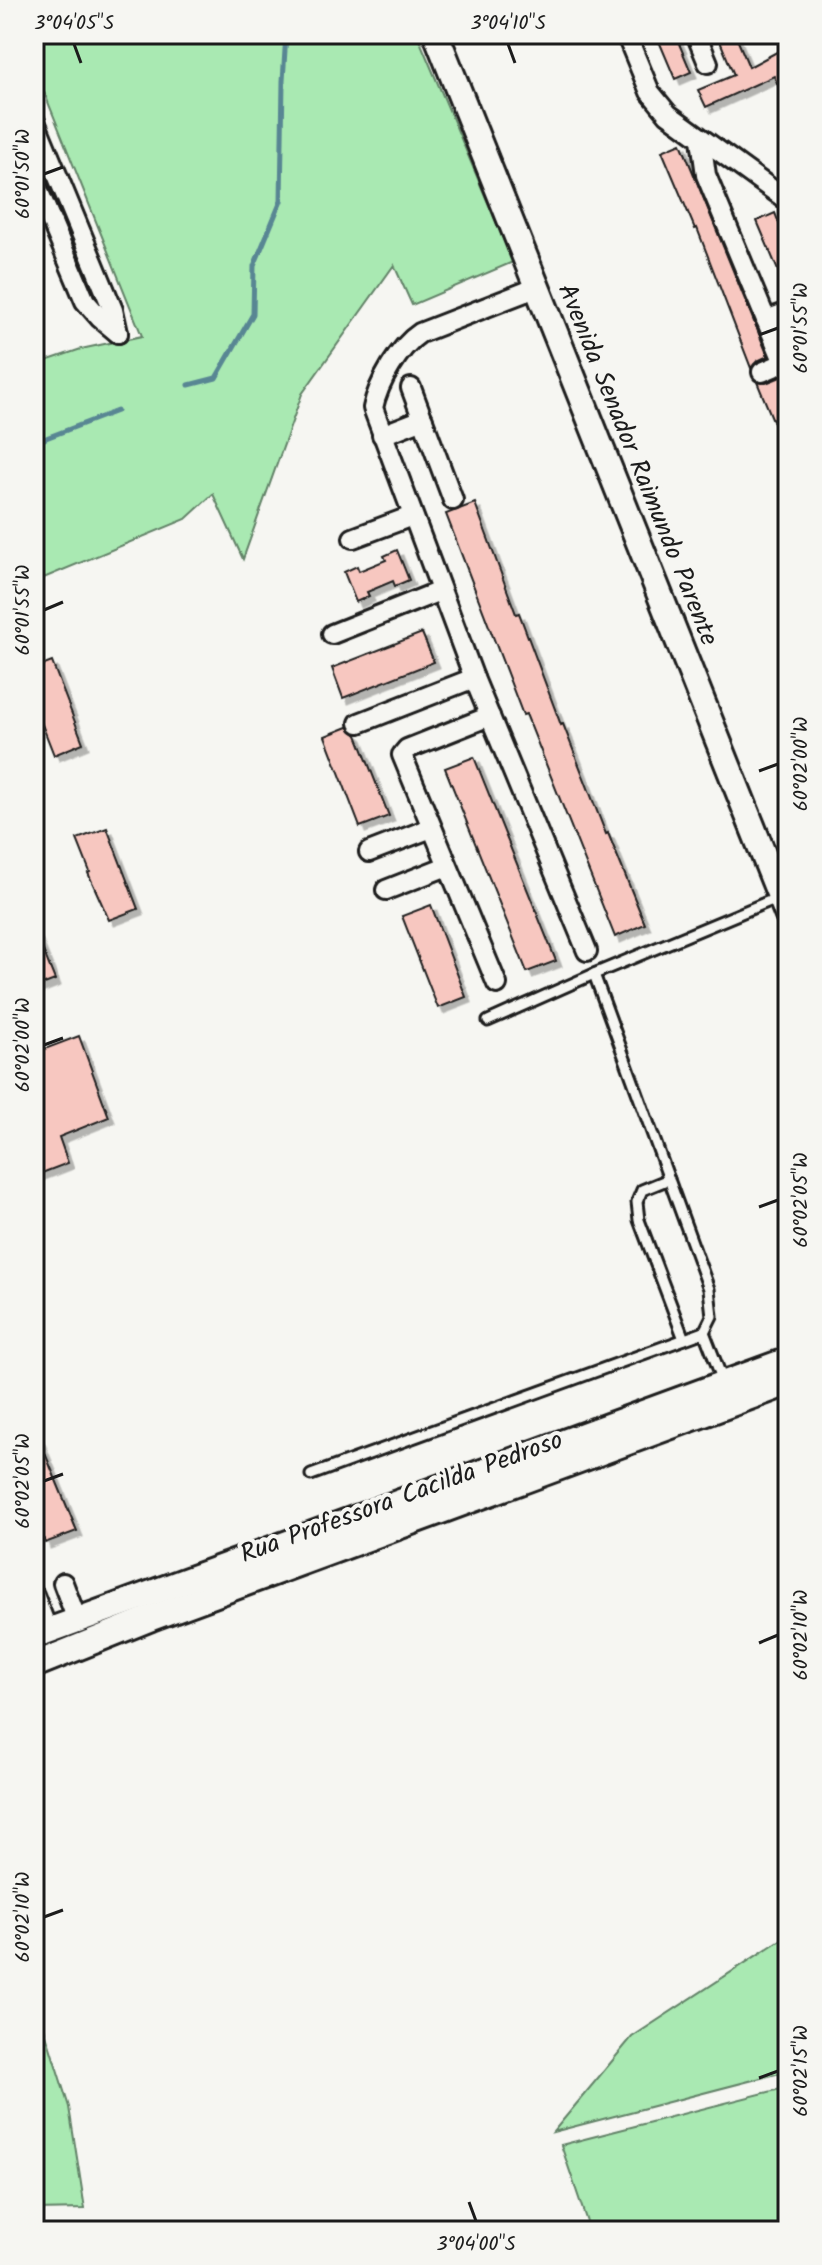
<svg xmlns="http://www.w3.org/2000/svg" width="822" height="2265" viewBox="0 0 822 2265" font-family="Kalam,sans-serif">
<defs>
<filter id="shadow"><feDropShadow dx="5.5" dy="5.5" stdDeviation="0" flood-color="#0004"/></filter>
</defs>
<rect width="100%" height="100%" fill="#f6f6f2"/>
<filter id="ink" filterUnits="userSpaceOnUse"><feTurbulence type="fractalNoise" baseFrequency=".0125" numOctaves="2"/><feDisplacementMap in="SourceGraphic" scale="16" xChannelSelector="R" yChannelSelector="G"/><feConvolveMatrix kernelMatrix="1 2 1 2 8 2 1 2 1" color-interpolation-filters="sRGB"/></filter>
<g filter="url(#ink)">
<g fill="#a9e9b2" stroke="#628267" stroke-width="2">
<path d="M34,34h383l96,228 -101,43 -18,-40 -92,129 -59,165 -30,-65 -27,25 -152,63v-217l47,-16 61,-13 -108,-269z"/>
<path d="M788,1935v136l-235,61 79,-95z"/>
<path d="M34,1996l35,111 16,102 -51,1z"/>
<path d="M788,2087v144h-198l-29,-86z"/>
</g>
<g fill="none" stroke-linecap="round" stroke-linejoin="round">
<g stroke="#598693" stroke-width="5">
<path d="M189,385l27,-7 37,-64 1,-48 27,-65 2,-120 3,-47"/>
<path d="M34,446l12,-8 71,-27"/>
</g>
</g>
<g fill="#f7c7c0" stroke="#1c1c1c" stroke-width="2" filter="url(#shadow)">
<path d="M656,34h19l16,38 -16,7z"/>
<path d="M717,34h18l14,33 39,-21v61l-14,-31 -68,31 -8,-17 36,-15z"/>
<path d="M681,143l87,213 -11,5 -6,7 -54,-140 -2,1 -33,-78z"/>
<path d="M775,213l13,32v49l-31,-73z"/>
<path d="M788,374v80h-1l-30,-72 9,1z"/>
<path d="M475,503l41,111 3,-1 42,112 2,-1 43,110 2,-1 37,91 -30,13 -89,-223 -3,1 -77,-201z"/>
<path d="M397,550l12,30 -14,6 -2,-5 -26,11 2,4 -13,6 -12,-30 13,-6 2,5 27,-11 -2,-4z"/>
<path d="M422,633l12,29 -91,36 -11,-30z"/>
<path d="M52,662l31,81 -29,12 -13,-33 -2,1 -5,-11v-43z"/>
<path d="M348,727l9,8 32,81 -29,11 -35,-91z"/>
<path d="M474,757l82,204 -29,11 -82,-204z"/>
<path d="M107,828l31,81 -29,11 -21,-47 2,-1 -13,-33z"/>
<path d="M431,905l35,92 -28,11 -36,-92z"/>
<path d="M34,928l21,52 -21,8z"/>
<path d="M79,1036l30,81 -50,20 9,26 -34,13v-123z"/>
<path d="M35,1429l42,102 -32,12 -11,-37z"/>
</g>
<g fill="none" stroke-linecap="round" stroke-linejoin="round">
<defs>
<g id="lane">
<path d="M488,1021l106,-47 183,-76"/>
<path d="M669,1179l-27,11 -5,12 2,18 45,119"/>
<path d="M704,1332l19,49"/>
<path d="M311,1475l393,-143 8,-16 -3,-27 -115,-315"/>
</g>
<g id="street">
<path d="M626,34l24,58 18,22 120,87"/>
<path d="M696,34l12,29"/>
<path d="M34,119l79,191 5,23"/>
<path d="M701,139l5,36 78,188"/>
<path d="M34,180l51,121 15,17 18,15"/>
<path d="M538,287l-118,46c-21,14 -42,50 -47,75l101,270 113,273"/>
<path d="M766,320l22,-8"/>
<path d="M762,372l26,-11"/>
<path d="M411,388l42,112"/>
<path d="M382,435l41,-16"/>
<path d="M353,538l59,-22"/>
<path d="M332,634l108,-43"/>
<path d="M490,716l-83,33 -5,6 95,229"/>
<path d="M359,723l115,-45"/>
<path d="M369,852l62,-24"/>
<path d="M386,890l61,-24"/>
<path d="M63,1583l14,37"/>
<path d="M34,1595l14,36"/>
</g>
<g id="secondary">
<path d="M436,34l352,882"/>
<path d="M34,1636l754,-276"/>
<path d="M34,1665l117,-47 637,-235"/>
</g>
</defs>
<use href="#lane" stroke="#1c1c1c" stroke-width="15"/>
<use href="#street" stroke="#1c1c1c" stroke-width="24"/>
<use href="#secondary" stroke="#1c1c1c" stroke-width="30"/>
<use href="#lane" stroke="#f6f6f2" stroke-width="9"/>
<use href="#street" stroke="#f6f6f2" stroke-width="18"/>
<use href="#secondary" stroke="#f6f6f2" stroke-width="24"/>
</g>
</g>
<path fill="none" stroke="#1c1c1c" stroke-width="3" d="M74,44l7,19M508,44l7,19M44,174l19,-7M759,335l19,-7M44,610l19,-8M759,771l19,-7M44,1045l19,-7M759,1207l19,-7M44,1481l19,-7M759,1643l19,-8M44,1917l19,-7M759,2078l19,-7M469,2202l7,19"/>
<g text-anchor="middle" stroke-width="8" stroke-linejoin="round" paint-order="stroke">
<g font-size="26" fill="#1c1c1c" stroke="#f6f6f2">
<text transform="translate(639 464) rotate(68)" y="9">Avenida Senador Raimundo Parente</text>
<text transform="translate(401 1496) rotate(-20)" y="9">Rua Professora Cacilda Pedroso</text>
</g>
</g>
<rect width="822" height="2265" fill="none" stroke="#f6f6f2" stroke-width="88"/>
<rect x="44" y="44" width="734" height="2177" fill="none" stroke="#1c1c1c" stroke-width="3"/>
<g font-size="20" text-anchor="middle" fill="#1c1c1c">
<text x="74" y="29">3°04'05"S</text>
<text x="508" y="29">3°04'10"S</text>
<text transform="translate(22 174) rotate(-90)" y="7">60°01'50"W</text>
<text transform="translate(800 328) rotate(-90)" y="7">60°01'55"W</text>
<text transform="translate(22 610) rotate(-90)" y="7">60°01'55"W</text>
<text transform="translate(800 764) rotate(-90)" y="7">60°02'00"W</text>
<text transform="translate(22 1045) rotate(-90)" y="7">60°02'00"W</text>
<text transform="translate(800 1200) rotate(-90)" y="7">60°02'05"W</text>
<text transform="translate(22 1481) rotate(-90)" y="7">60°02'05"W</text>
<text transform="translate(800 1635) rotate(-90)" y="7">60°02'10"W</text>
<text transform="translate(22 1917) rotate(-90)" y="7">60°02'10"W</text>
<text transform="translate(800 2071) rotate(-90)" y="7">60°02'15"W</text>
<text x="476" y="2250">3°04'00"S</text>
</g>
</svg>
